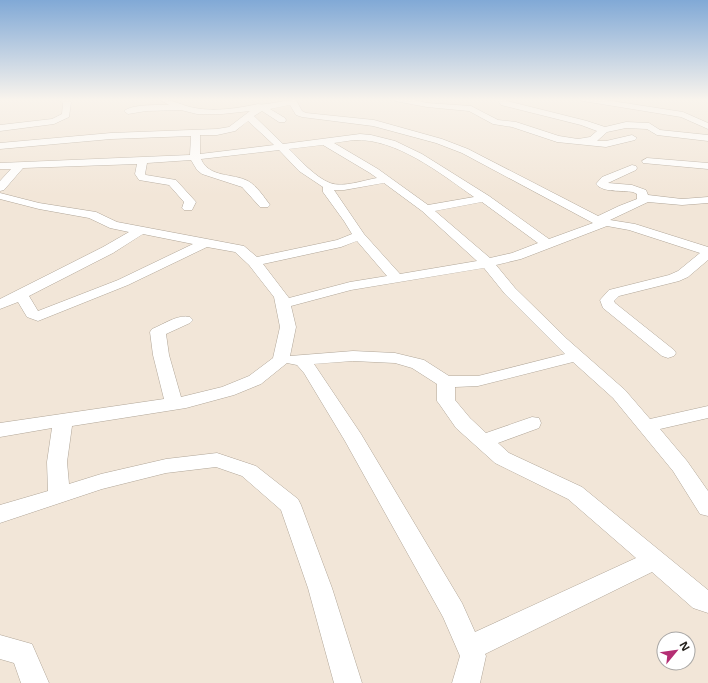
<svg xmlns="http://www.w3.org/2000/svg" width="708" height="683" viewBox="0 0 708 683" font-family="'Open Sans',sans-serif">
<rect width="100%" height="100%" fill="#f2e6d8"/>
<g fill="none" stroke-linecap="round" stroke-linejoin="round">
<defs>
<g id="minor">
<path d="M57,99h10l4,3 -2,15 -15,7 -54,7v-6l52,-6 10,-5 1,-11z"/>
<path d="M159,99c13,0 23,7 36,9 21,4 43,0 63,-4 5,2 27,-4 35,-4h3l6,11 4,2 68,7 68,19 26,10 130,67 21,-10 18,-7v-5l-4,-2c-11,-2 -30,1 -37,-8l6,-7 30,-12 4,1 1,2 -1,2 -28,13 24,2 14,5 2,5 34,4 26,-2v6l-26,2 -34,-3 -38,18 25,4 73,23v13l-20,17 -9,4 -60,15 -5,5 1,2 59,47 2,3 -2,3 -6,2 -6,-2 -59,-48 -3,-8 9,-10 60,-15 9,-4 22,-18 -71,-23 -22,-4 -86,33 -25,6 19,23 52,51 58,51 25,29 58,-13v12l-48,11 27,32 21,30v25l-8,-2 -27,-43 -60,-73 -40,-36 -95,24 -23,1v13l15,18 16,15 46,-16 7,1 2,5 -2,5 -41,15 11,10 73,34 126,103v23l-15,-5 -41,-36 -167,82 1,2 -6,27h-28l8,-27 -17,-39 -98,-176 -41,-68 -7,-8 -10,-2 -26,21 -27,11 -48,13 -114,18 -5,36 2,22 32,-10 65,-15 51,-6 39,13 42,33 3,6 31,83 30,95h-28l-26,-95 -27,-78 -39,-34 -26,-9 -50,6 -64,16 -102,34v-18l48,-14 -1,-29 5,-34 -52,9v-14l164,-24 -11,-44 -3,-23 2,-3c12,-5 26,-15 38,-12l3,3 -3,3 -24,11 3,21 12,42 41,-10 27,-11 24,-18 7,-31 -6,-30 -25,-32 -14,-13 -28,-5 -79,38 -90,36 -11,-4 -9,-15 -18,7v-10l103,-52 26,-15 -19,-4 -21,-10 -50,-9 -39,-10v-6l39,10 57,9 21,10 127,24 13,11 80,-17 15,-6 -8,-13 -21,-29v-5l-24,-16 -20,-21 -78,9c8,19 32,14 47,22 9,5 16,16 22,24l-2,2h-8l-18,-20 -40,-13 -5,-4 -6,-10 -44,3 -2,11 1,1 30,5 20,22 -4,8h-8l-2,-2 2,-6 -15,-17 -30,-5 -4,-6 2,-10 -114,4 -19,22 -4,1v-10l11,-12h-11v-6l190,-8 1,-19 -80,3 -111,10v-6l111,-10 106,-4 12,-2 21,-16 -28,3h-25l-16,-4 -35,1 -18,3 -4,-3c8,-7 34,-6 45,-6zM290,105l6,10 6,2 71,9 63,17 26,10 131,70 -44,16 -60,-43 -67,-42 -27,-13 -24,-6 -11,-1 -77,10 -29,-28 8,-5 17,11h6l1,-2 -1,-2 -15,-9zM248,121l26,24 -74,9v-19h17l18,-4zM354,140c42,-2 86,33 120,57l-46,8 -50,-36 -44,-26zM323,145l47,28 7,5c-13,2 -34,10 -47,5 -15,-6 -30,-23 -41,-34zM384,183l38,28 55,50 -77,13 -36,-40 -30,-44h10zM482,202l56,41 -26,10 -22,5 -55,-47zM143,234l50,10 -75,36 -80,31 -9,-15 84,-43zM357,241l30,35 -37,6 -61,16 -26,-34 78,-17zM484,268l21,26 60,60 -87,22h-29l-25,-16 -29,-7 -42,-2 -63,5 6,-29 -5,-21 60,-16zM353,361l42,2 17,5 25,16v17l3,4 16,23 39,35 73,36 68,59 -161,74 -13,-29 -101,-169 -47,-70z"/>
<path d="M394,99h16l17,4 44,3 27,14 18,2 43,14 19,3 12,-2 7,-6 -16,-6 -80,-20 -4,-6h8l2,2 80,20 18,6 21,-5 23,1 11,7 48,5v6l-51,-6 -10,-6 -21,-1 -19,4 -10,9h9l26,-6 5,3 -2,2 -29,7 -49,-5 -45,-15 -19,-3 -24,-13 -42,-4 -32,-6z"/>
<path d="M579,99h20l84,13 25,11v6l-27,-12 -98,-16z"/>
<path d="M647,158l61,5v6l-65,-6 -1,-2z"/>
<path d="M0,635l32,9 17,39h-28l-7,-20 -14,-4z"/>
</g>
</defs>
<use href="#minor" stroke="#b1a698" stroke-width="1"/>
<use href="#minor" fill="#fff" fill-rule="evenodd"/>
</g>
<linearGradient id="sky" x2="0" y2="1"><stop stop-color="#81a9d6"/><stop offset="0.51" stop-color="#f9f4ed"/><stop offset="1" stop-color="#f9f4ed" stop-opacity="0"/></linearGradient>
<rect width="708" height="195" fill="url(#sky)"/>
<g transform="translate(676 651) rotate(61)"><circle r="19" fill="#ffffff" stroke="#a9a7a5"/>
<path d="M0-3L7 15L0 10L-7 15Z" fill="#b42e73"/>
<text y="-6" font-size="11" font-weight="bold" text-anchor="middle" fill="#27231e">N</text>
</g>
</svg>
